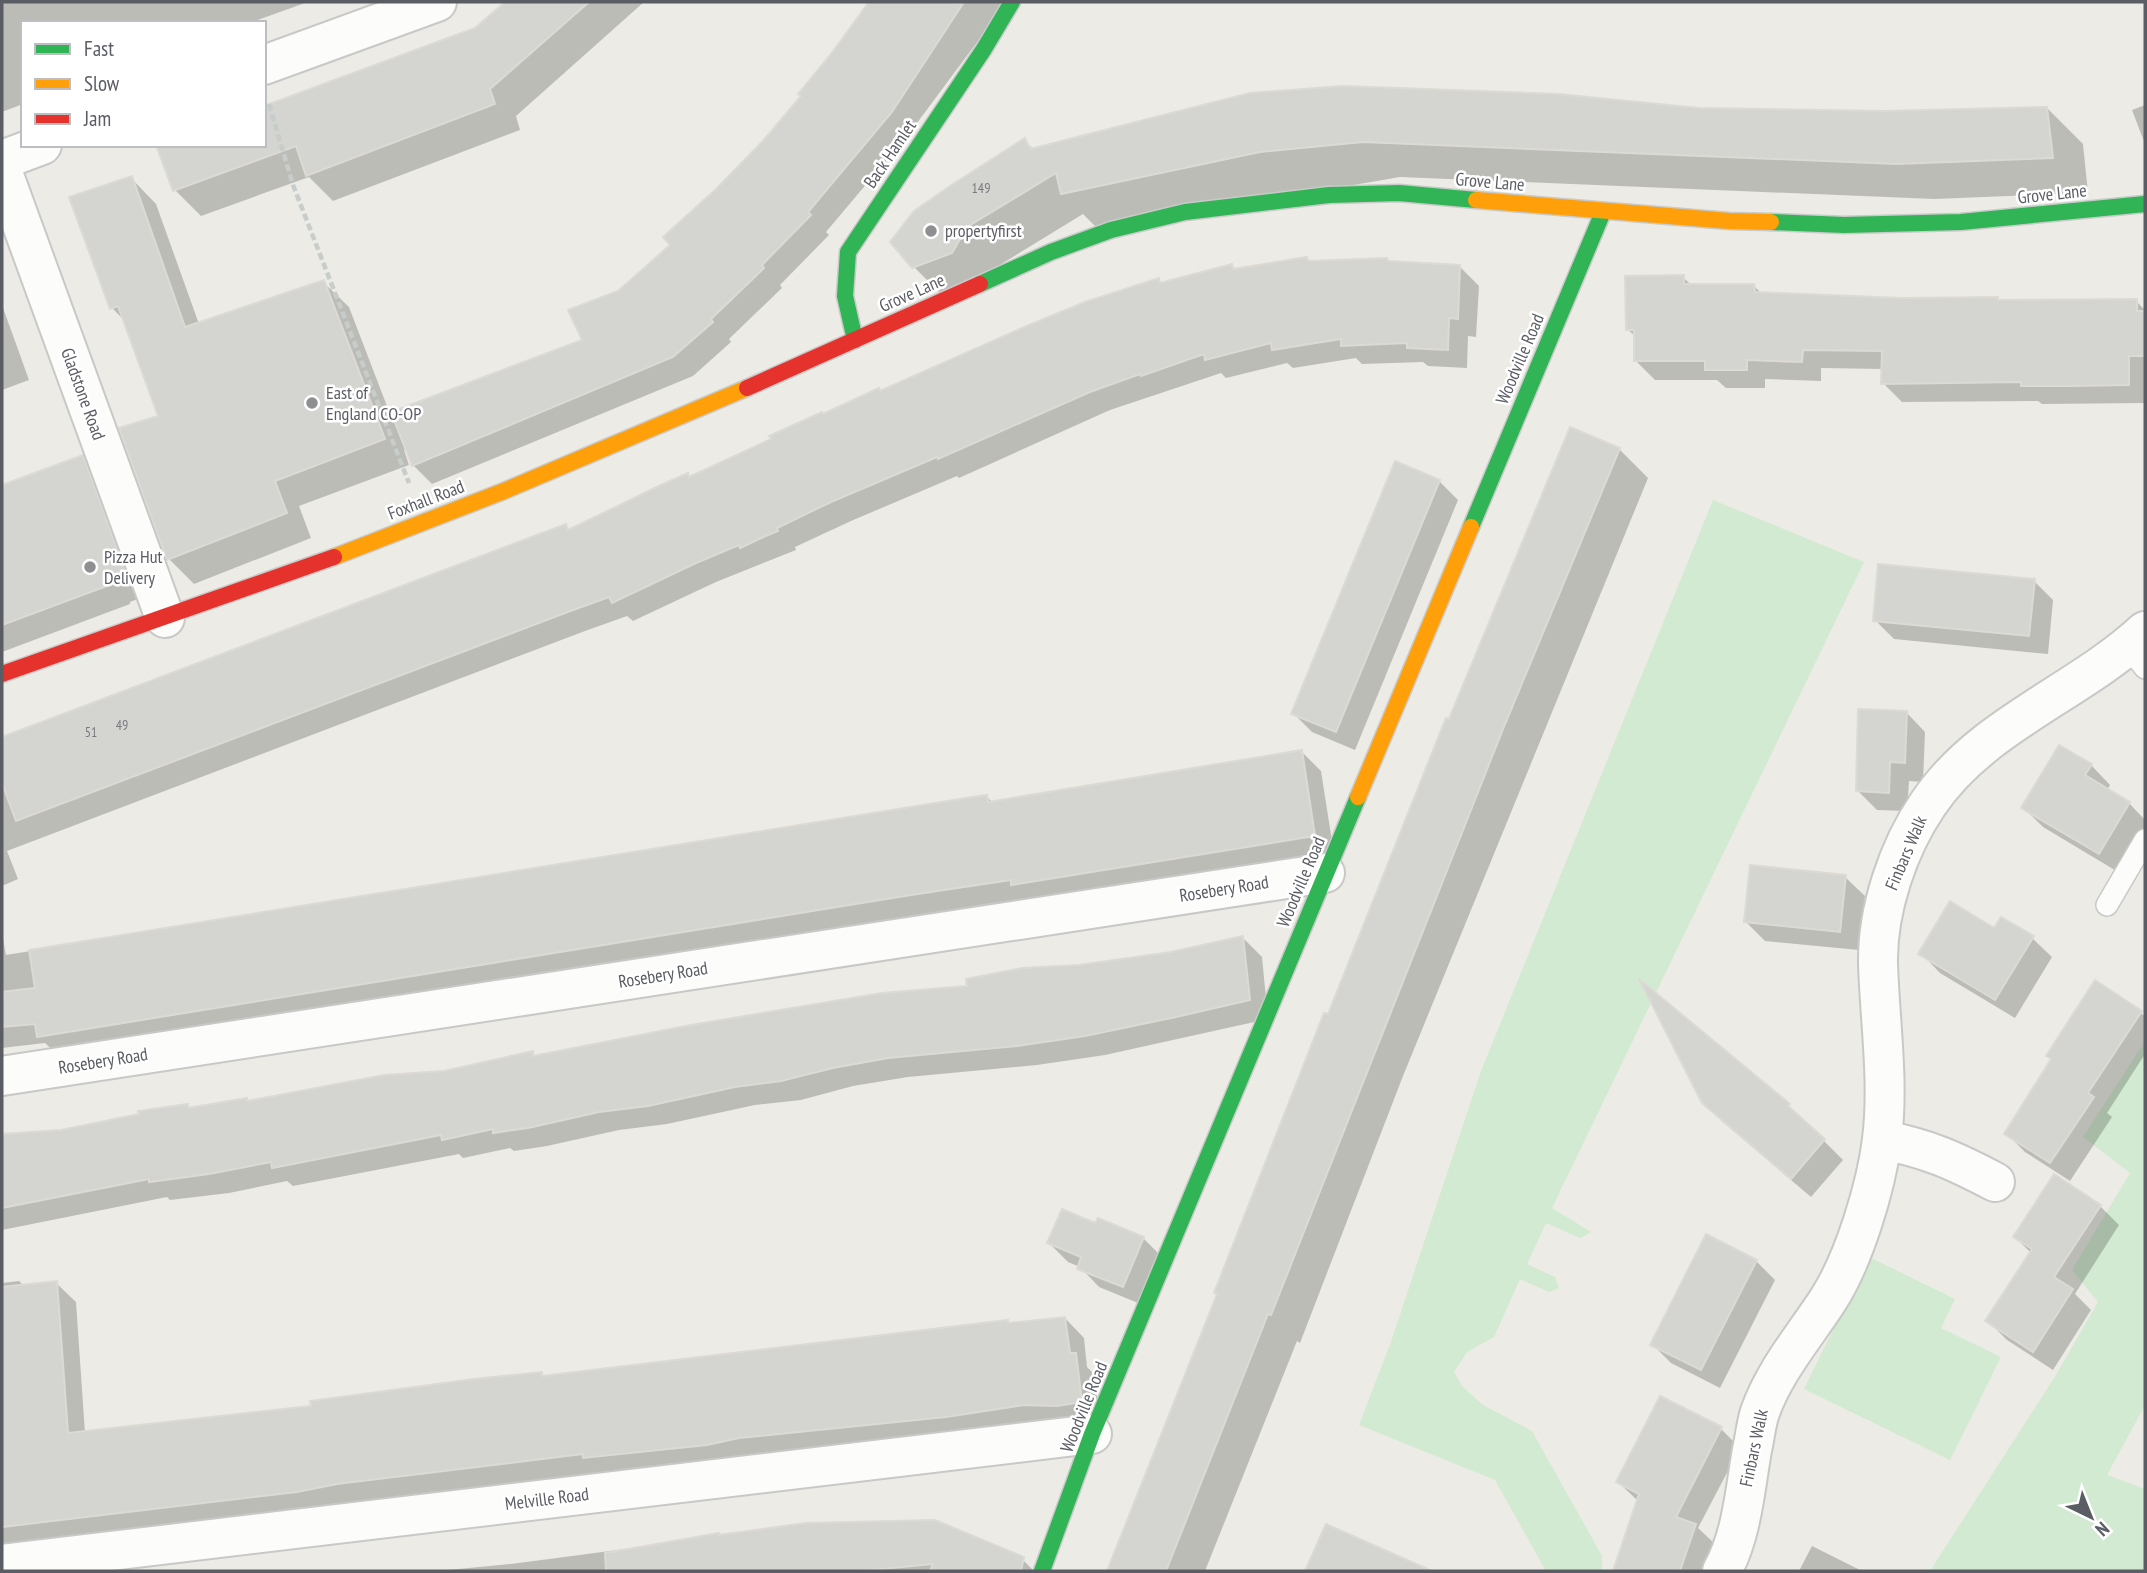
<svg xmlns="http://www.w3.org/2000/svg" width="2147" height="1573" viewBox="0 0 2147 1573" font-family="'PT Sans Narrow',sans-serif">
<rect width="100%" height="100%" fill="#ecebe5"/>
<g fill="#d2ead1">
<path d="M1713,500l151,62 -312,646 39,24 -11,6 -34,-15 -19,41 28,13 4,11 -10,4 -29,-13 -26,58 -27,15 -13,20 9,15 20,18 49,26 70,125v14l2,1h-58l-51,-91 -136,-55 32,-83 90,-271z"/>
<path d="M2145,1041v364l-38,70 38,14v82h-215l126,-196 42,-73 -26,-32 58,-97 -47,-36z"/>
<path d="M1869,1257l86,42 -14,29 60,29 -51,103 -146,-71z"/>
</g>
<g fill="#0003">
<path d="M2,2h306l-59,21h-226v81l-21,8z"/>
<path d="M508,2h136l-128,114 4,14 -187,71 -24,-24 -108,39 -26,-26 89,-45v-39l211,-76z"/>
<path d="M871,2h136l-96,129 -85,101 3,3 -49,50 2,3 -53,51 2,3 -38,34 -261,108 -19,-19 -6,-16 -3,1 5,15 -110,41 12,32 -117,46 -25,-25 -8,-142 -35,-95 -14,-14 -40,-110 59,-20 25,26 43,120 124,-42 26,25 41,107 194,-73 35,-49 54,-47 44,-55 47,-47 39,-47z"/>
<path d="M2145,105v39l-13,-34z"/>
<path d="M2047,108l36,36 5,49 -154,6 -534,-22 -302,52 -15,-15 -80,49 -53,40 -36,-36 111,-126 9,9 850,-38z"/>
<path d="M1306,259l4,4 77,-4 3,4 70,4 19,19 -3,51 -8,-1 -1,32 -39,-2 -5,-4 -61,2 -6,-6 -63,10 -6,-5 -61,15 -5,-5 -111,37 -151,68 -2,-2 -106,45 -56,26 1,3 -80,32 -83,39 -6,-5 -42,15 -578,220 11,28 -16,7v-147l563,-213 5,5 120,-53 134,-63 334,-135 4,4 69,-18 5,5z"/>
<path d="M1683,277l9,9h62l8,8 140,6 96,-2 3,4 135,-1 9,9v93l-103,1 -4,-3 -136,1 -19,-19v-14l-62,-1v13l-56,-2v9h-39l-9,-8h-62l-19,-19v-24l-9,-8z"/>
<path d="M2,305l27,75 -27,10z"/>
<path d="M1619,449l29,29 -245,598 -103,267 -3,-2 -92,230h-96l220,-554 121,-295z"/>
<path d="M82,458l19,19 44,119 -15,6v2l-128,48v-152l35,-13z"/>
<path d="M1439,481l19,19 -103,250 -43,-18 -19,-19z"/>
<path d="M2034,581l19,19 -5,54 -154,-15 -19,-19z"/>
<path d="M1906,712l19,20 -2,50 -14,-1 -2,30 -30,-1 -20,-20z"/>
<path d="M1302,752l19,19 13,83 -403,60 -873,141 -13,-12 -43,5v-115l4,22 981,-158 6,6z"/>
<path d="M2091,765l19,20 -3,5 22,13 16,17v7l-27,45 -75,-45 -19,-19z"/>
<path d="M1845,877l20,19 -6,54 -94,-9 -19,-19z"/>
<path d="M1243,938l19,19 6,62 -163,36 -68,10 -129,12 -55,9 -52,14 -46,5 -88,19 -48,6 -72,16 -33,5 -4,-3 -47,10 -4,-4 -166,32 -6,-5 -58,12 -59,7 -3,-3 -165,33v-94l59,-5 126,-25 3,3 56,-9 3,2 196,-29 87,-20 5,4 432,-70 110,-20 93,-14z"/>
<path d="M2032,938l20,19 -37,61 -75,-45 -19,-20z"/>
<path d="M2095,982l50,34v38l-38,59 5,4 -42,64 -45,-29 -19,-19 46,-73z"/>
<path d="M1644,986l145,120 54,54 -32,37 -88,-75 -20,-20z"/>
<path d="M2100,1206l19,19 -44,69 16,16 -38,60 -46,-30 -19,-19 43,-68 -16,-16z"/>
<path d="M1096,1225l47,13 19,19 -19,48 -44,-18 -19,-20 -12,-5 -19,-19z"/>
<path d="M1756,1261l19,19 -55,108 -49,-25 -19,-19z"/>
<path d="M19,1281l5,5 32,-3 20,19 9,131 228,-25 228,-34 4,3 462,-55 3,3 55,-7 19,20 3,29 7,7 6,47 -496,55 -4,-3 -593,74 -5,-5v-259z"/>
<path d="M1721,1429l19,19 -42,80 17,16 -10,27h-90l24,-69 -21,-20z"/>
<path d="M807,1525l213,32 14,14h-18l3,-7h-4l-3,7h-574l73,-7z"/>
<path d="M1327,1527l101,44h-121z"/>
<path d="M1812,1546l50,25h-63z"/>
</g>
<g fill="#d4d4d0" stroke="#dcdad4" stroke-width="2">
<path d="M505,2h84l-99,87 5,15 -189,72 -10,-30 -123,45 -17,-46h108v-39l211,-78z"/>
<path d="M869,2h95l-72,110 -84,100 3,3 -49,50 2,3 -53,51 2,3 -40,35 -261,109 -21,-54 191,-72 -14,-30 50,-19 52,-46 -7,-8 53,-48 46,-47 39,-46 -3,-2 33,-40z"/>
<path d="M1343,86l215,8 141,14 185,3 163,-4 6,51 -156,6 -534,-22 -103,10 -199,42 -5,-21 -89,54 -15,26 -40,15 -22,-26 24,-31 36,-25 75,-48 5,11 220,-56z"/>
<path d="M132,176l53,151 139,-47 61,159 -110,42 12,32 -120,47 -48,-132 39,-12 -40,-110 -8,3 -41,-112z"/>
<path d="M1307,257l1,4 79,-3 1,3 72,4 -2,54 -9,-1 -1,32 -41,-2v-5l-66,3v-7l-69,11 -1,-7 -66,17 -1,-6 -63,22 -1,-2 -50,18 -152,67 -1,-2 -106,45 -54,26 1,3 -19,8 -19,9 -1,-3 -43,18 -84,40 -3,-6 -44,16 -549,208 -14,-38v-46l564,-213 2,6 93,-45 27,-12 1,4 82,-38 -2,-3 53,-24 1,2 56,-26 1,3 142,-63 63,-26 74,-24 1,5 72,-19 1,5z"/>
<path d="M1684,275v9h70l1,8 147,6 96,-1v3l139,-1v12h8v45h-16v29l-58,1h-50v-4l-140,2 1,-33 -79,-1 -1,12 -55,-2v10h-42v-9h-71v-31h-8l-1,-54z"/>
<path d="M1570,427l50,21 -117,281 -232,586 -3,-1 -102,257h-59l110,-277 -3,-1 110,-280 4,1 118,-296 3,1z"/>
<path d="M83,455l44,121 -15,7v1l-110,41v-140z"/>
<path d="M1395,461l45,19 -104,252 -45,-18z"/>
<path d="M1878,564l157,15 -6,57 -156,-15z"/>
<path d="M1858,709l49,2 -2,52 -15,-1 -1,31 -33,-2z"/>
<path d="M2059,745l33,19 -7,11 45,27 -31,52 -78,-46z"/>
<path d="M1302,750l13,86 -304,49v-5l-100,15 -874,142 -2,-13 -33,3v-35l33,-4 -6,-38 937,-152 21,-3 1,7z"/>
<path d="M1750,865l96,10 -6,57 -96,-10z"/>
<path d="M1950,901l44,27 7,-11 33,19 -39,64 -77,-46z"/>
<path d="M1243,936l7,64 -74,17 -91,19 -68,10 -129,12 -55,10 -52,13 -46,6 -87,19 -49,6 -71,16 -35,5v-4l-51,11 -1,-5 -169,33 -1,-6 -62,12 -60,8v-3l-147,29v-74l59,-4 78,-16 -1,-3 50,-7v4l59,-10v3l137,-26 60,-4 89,-20v5l158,-31 191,-32 85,-7 -1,-7 56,-11 57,-3 92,-13z"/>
<path d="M1639,979l151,125 -2,2 37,33 -34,40 -89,-76z"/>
<path d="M2095,980l47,31 -54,82 6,4 -44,66 -46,-29 47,-75 -5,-3z"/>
<path d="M2054,1174l47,31 -47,72 19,12 -40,63 -48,-31 47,-72 -19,-12z"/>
<path d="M1062,1209l33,14 3,-5 46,19 -21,50 -46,-18 4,-12 -34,-14z"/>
<path d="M1706,1234l51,26 -56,110 -51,-25z"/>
<path d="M57,1281l11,152 243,-27 -1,-5 164,-22 68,-7v4l466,-56v3l57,-6 5,36h6l6,49 -25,4 -33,-1 -78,12 -207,21 -32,7 -124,13v-4l-246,30 -40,8 -295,35v-240z"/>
<path d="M1660,1396l62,31 -46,90 20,7 -16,47h-67l26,-77 -23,-12z"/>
<path d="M935,1520l89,37 -3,14h-91l3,-7 -73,7h-254l-1,-18 114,-20v2l87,-12z"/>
<path d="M1326,1524l27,12 79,35h-127z"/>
</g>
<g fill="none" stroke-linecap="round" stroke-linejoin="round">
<defs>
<g id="lane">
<path d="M2128,647l17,21"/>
<path d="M2107,905l38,-65"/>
</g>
<g id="street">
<path d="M264,65l173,-63"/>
<path d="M2,160l40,-15"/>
<path d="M2,170l163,448"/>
<path d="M2,1076l1323,-203"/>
<path d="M1882,1140c45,8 73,21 113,42"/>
<path d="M2,1564l1090,-130"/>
<path d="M1722,1571c20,-36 23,-81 30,-121 3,-13 4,-26 8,-38 15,-42 44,-75 68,-112 26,-40 48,-113 54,-160 7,-59 -2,-117 -4,-176 -1,-54 20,-116 50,-160 53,-79 149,-110 217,-173"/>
</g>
<g id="fast">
<path d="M1771,222l73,3 117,-3 184,-18"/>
<path d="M980,284l71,-32 60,-22 74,-18 144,-17 70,-2 77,7"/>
<path d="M855,340l-10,-44 3,-44 136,-203 28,-47"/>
<path d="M1471,527l132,-315"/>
<path d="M1042,1571l50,-137 266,-637"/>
</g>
<g id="slow">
<path d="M1476,200l253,21 42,1"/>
<path d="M334,557l170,-66 243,-103"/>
<path d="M1358,797l113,-270"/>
</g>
<g id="jam">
<path d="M747,388l233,-104"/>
<path d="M2,674l332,-117"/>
</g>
</defs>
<use href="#lane" stroke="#c8c9c7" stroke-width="24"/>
<use href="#street" stroke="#c8c9c7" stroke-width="42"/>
<use href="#fast" stroke="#c9cac9" stroke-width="19"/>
<use href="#slow" stroke="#c9cac9" stroke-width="19"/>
<use href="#jam" stroke="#c9cac9" stroke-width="19"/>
<path stroke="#c7cdca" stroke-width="4.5" stroke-dasharray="7 3.5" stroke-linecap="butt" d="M269,104l24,81 116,298"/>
<use href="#lane" stroke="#fcfcfb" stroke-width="21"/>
<use href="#street" stroke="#fcfcfb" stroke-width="38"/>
<use href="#fast" stroke="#30b455" stroke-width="16"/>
<use href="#slow" stroke="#ff9f0a" stroke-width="16"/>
<use href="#jam" stroke="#e5322d" stroke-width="16"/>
</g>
<g fill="#8d8f91" stroke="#fff" stroke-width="2.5">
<circle cx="931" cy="231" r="7"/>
<circle cx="312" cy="403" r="7"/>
<circle cx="90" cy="567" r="7"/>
</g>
<g text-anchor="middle" stroke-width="5" stroke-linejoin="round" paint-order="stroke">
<g font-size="14" fill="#797b80">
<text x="981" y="193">149</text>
<text x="122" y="730">49</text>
<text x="91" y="737">51</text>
</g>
<g font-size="18" fill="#5a5d64" stroke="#fff">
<text transform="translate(890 154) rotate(-56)" y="6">Back Hamlet</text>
<text transform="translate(1490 182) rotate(5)" y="6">Grove Lane</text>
<text transform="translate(2052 194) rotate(-6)" y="6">Grove Lane</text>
<text transform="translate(912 293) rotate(-24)" y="6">Grove Lane</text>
<text transform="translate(1520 359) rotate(-67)" y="6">Woodville Road</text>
<text transform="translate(83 394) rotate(70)" y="6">Gladstone Road</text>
<text transform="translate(426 500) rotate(-21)" y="6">Foxhall Road</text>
<text transform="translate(1906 853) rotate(-67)" y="6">Finbars Walk</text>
<text transform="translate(1301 882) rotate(-67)" y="6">Woodville Road</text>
<text transform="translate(1224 889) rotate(-9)" y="6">Rosebery Road</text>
<text transform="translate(663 975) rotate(-9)" y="6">Rosebery Road</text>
<text transform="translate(103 1061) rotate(-9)" y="6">Rosebery Road</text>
<text transform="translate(1084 1407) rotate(-68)" y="6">Woodville Road</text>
<text transform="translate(1754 1448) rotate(-78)" y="6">Finbars Walk</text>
<text transform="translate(547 1499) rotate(-7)" y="6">Melville Road</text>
</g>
<g font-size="18" fill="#5a5d64" stroke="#fff" text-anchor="start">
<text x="945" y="237">propertyfirst</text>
<text x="326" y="399">East of<tspan x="326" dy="21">England CO-OP</tspan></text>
<text x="104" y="563">Pizza Hut<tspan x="104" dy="21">Delivery</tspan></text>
</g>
</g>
<rect width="2147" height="1573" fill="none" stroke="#5a5d64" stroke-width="7"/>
<rect x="21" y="21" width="245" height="126" fill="#ffffff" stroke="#bdbec1" stroke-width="2"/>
<rect x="35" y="44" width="35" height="10" fill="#30b455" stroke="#bdbec1" stroke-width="2"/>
<text x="84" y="56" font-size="21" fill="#5a5d64">Fast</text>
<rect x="35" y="79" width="35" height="10" fill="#ff9f0a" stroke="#bdbec1" stroke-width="2"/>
<text x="84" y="91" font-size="21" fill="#5a5d64">Slow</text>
<rect x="35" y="114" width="35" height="10" fill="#e5322d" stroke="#bdbec1" stroke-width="2"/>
<text x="84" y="126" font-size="21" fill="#5a5d64">Jam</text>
<g transform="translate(2091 1517) rotate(137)" stroke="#ffffff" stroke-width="5" paint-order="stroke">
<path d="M0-5L12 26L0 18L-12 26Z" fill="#5a5d64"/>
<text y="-10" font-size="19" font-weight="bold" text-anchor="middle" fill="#5a5d64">N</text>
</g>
</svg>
